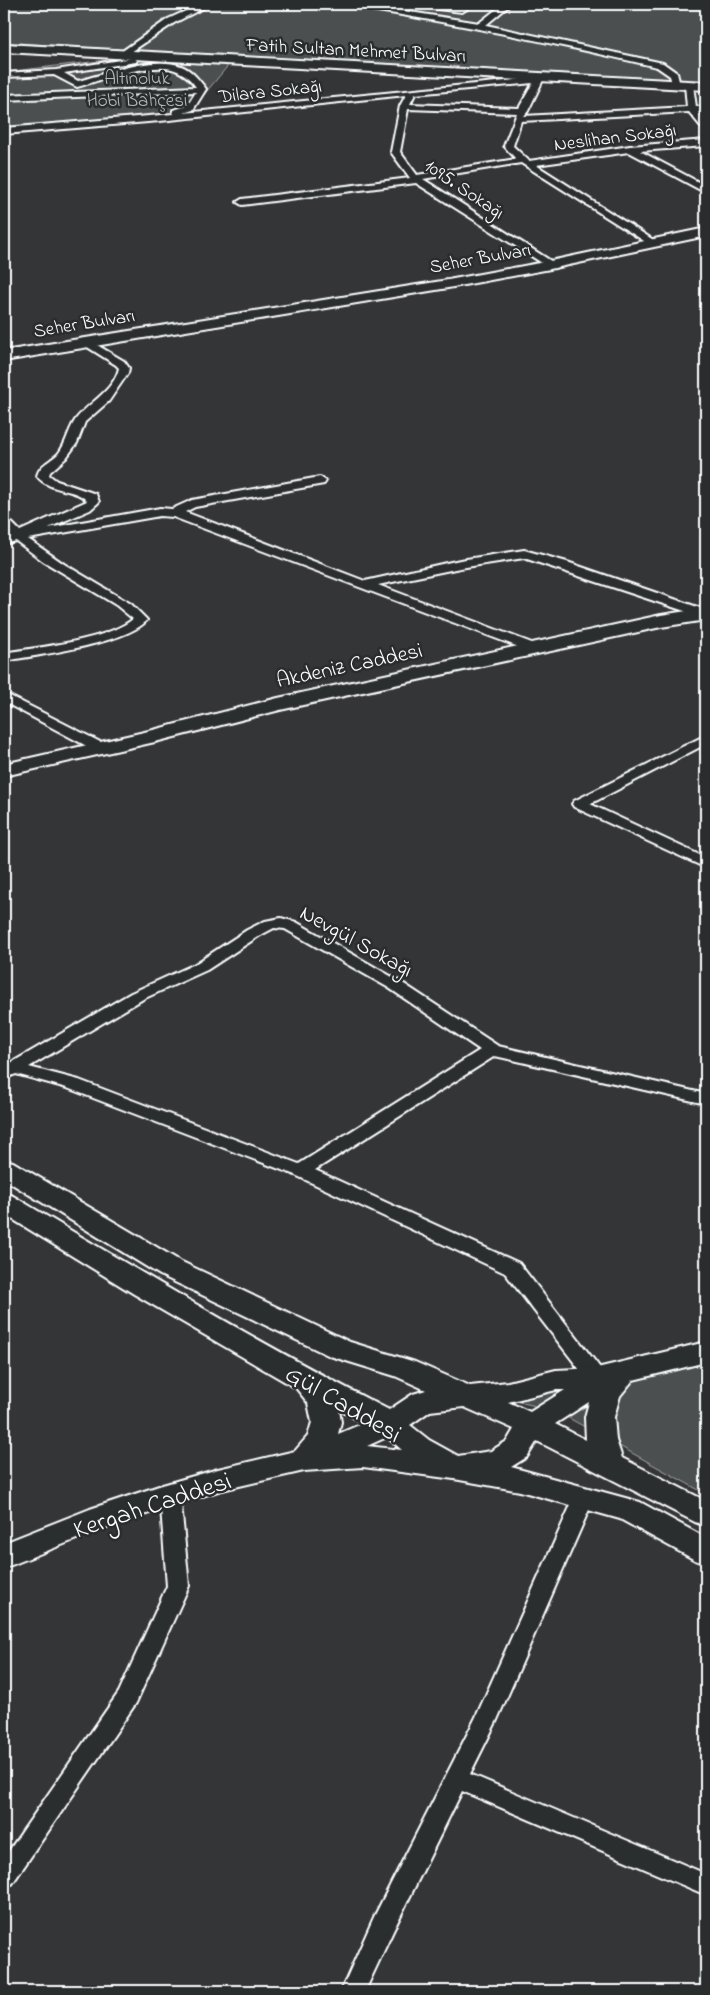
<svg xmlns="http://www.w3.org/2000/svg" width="710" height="1995" viewBox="0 0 710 1995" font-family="'Indie Flower',sans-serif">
<rect width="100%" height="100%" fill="#333536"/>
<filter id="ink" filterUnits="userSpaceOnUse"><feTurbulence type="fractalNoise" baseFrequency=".02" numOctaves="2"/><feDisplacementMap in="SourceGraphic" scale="10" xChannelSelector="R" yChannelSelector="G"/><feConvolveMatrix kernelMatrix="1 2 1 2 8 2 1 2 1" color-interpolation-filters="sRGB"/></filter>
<g filter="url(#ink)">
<g fill="#4c4f50" stroke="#a6a7a8">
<path d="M4,4h702v78l-400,-20 -302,-20z"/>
<path d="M134,57l97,5 -43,52 -184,15v-57z"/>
<path d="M706,1347v147l-150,-83 -49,-12z"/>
</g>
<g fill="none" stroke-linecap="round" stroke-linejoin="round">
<defs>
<g id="street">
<path d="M201,4h10l-37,19 -46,31 -7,-2 47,-33z"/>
<path d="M342,4h18l119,19 24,-19h8l-25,21 177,38 14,10 2,8 -7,2 -2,-7 -13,-9c-103,-24 -206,-45 -311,-61z"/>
<path d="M430,4l31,3 5,-3h9l-13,8 -32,-4z"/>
<path d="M133,58l4,2 -1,2 -72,11 14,8c28,-7 75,-26 103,-15 11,4 18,14 25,23l-13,21 -10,3 353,-35 4,-3 4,3 -16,33 -4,5 163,-9 -2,-22 4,-3 4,3 3,22 10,-1v6h-8l8,10v8l-3,-1 -14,-17 -168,9 -8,25 16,15 101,-15 76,-6v6l-66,5 66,35v7l-77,-41 -93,13 119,76v4l-3,1 -131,-83 -98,16 131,84v4l-4,1 -134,-85 -174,22 -5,-3 5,-3 168,-21 -19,-26 9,-46 6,-11 -246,26 -156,13v-6l169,-14v-4l14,-4 9,-14 -192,8v-5l192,-8c-5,-7 -12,-14 -21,-17 -23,-9 -74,10 -98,17l-23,-12 -50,2v-4l52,-3zM533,83l-14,25 -109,-4 5,-10zM408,109l109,4 -13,33 12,13 -99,16 -17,-23z"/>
<path d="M85,338l39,23 5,7 -1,5 -19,28 -24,21 -8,21 -11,15 -16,14 -1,3 8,6 39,13 3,8 -9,8 -42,18 112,-20 12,1 20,-9 128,-23 6,4 -2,3 -129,23 -10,5 180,69 95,-21 64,-10 43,12 139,48v8l-182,-60 -64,10 -82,17 159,60 2,3 -7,4 -359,-135 -13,-1 -132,23 36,25 67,40 16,16c-18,23 -113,36 -143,41v-8c34,-6 102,-12 129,-34l-17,-14 -73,-44 -27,-20 -12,3v-8l6,-1 -6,-6v-11l4,1 12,12 67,-30c-10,-13 -37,-8 -50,-25 2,-11 14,-15 21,-22 9,-11 10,-24 18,-35 13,-17 38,-28 43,-51l-3,-3 -35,-22 -1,-2 1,-2z"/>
<path d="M4,693l102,52 2,3 -2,3h-10l-92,-49z"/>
<path d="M706,735v9l-116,60 116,54v10l-132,-61 -2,-3 2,-3z"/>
<path d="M281,918l15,4 105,60 97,64 208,48v10l-211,-48 -180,114 204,93 85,110 3,5 -3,5 -7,2 -7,-2 -85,-110 -210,-98 -228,-87 -51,-14 -12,5v-12l127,-74 64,-29 52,-34 18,-9zM274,928l11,1 104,59 91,62 -181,114 -220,-84 -50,-13 114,-68 64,-29 52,-34z"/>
<path d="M170,1486l7,2 3,6 9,92 -53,117 -124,181 -8,3v-29l115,-166 48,-106 -7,-92 3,-6z"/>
<path d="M584,1490l7,2 3,6 -97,222 -27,54 236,100v21l-244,-104 -69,140 -28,60h-24l33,-74 101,-198 99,-221 3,-6z"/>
</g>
<g id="secondary">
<path d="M4,44l702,38v8l-702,-38z"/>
<path d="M706,228v8l-156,33 -102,19 -444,73v-10l444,-71 102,-19z"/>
<path d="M706,608v12l-45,7 -381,83 -125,32 -151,34v-12l149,-34 125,-32 383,-83z"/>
<path d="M4,1160l9,2 167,99 170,81 65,20 55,24 38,-4 48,-12 41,-2 109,-26v20l-73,18 -13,16 -6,21 2,23 6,18 84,43v25l-11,-4 -158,-81 -10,16 -16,10 129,35 66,36v26l-11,-4 -75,-41 -100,-28 -66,-12 -91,-12 -59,4 -86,20 -106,34 -108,43v-25l86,-34 69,-23 59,-17 77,-18 13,-15 4,-14 -4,-19 -12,-15 -162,-94 -130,-80v-21l9,3c124,74 247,148 376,214l24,-16 13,-4 -31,-14 -65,-20 -170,-81 -156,-96zM556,1390h9l-35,22 -22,-10zM589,1402l-4,15 1,23 -31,-16zM464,1407l50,22 -7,12 -16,10 -33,5 -29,-16 -19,-15 20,-14zM339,1410l25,13 -26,11 3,-12zM387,1437l15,13 -35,-4z"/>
</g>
</defs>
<use href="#street" stroke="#fff" stroke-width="4"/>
<use href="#secondary" stroke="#fff" stroke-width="4"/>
<use href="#street" fill="#2a2d2e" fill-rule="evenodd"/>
<use href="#secondary" fill="#2a2d2e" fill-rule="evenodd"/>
</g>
</g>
<g text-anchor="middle" stroke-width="5" stroke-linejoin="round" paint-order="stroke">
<g font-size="19" fill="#fff" stroke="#2a2d2e">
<text transform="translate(356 49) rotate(3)" y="7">Fatih Sultan Mehmet Bulvarı</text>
<text transform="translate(270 90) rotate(-6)" y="7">Dilara Sokağı</text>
<text transform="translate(615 136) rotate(-7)" y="7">Neslihan Sokağı</text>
<text transform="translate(465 188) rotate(34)" y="7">1095. Sokağı</text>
<text transform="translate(480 257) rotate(-10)" y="7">Seher Bulvarı</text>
<text transform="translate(84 322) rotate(-9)" y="7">Seher Bulvarı</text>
</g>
<g font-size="19" fill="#b7b9b9" stroke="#2a2d2e">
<text x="137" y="84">Altınoluk<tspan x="137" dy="22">Hobi Bahçesi</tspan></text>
</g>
<g font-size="22" fill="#fff" stroke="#2a2d2e">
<text transform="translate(349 664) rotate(-12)" y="8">Akdeniz Caddesi</text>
<text transform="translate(357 940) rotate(29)" y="8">Nevgül Sokağı</text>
</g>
<g font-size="26" fill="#fff" stroke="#2a2d2e">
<text transform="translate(344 1403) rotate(30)" y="9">Gül Caddesi</text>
<text transform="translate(152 1504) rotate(-18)" y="9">Kergah Caddesi</text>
</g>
</g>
<rect width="710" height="1995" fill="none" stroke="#2a2d2e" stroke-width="20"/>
<rect x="10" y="10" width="690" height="1975" fill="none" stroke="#fff" stroke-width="2" filter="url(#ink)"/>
</svg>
